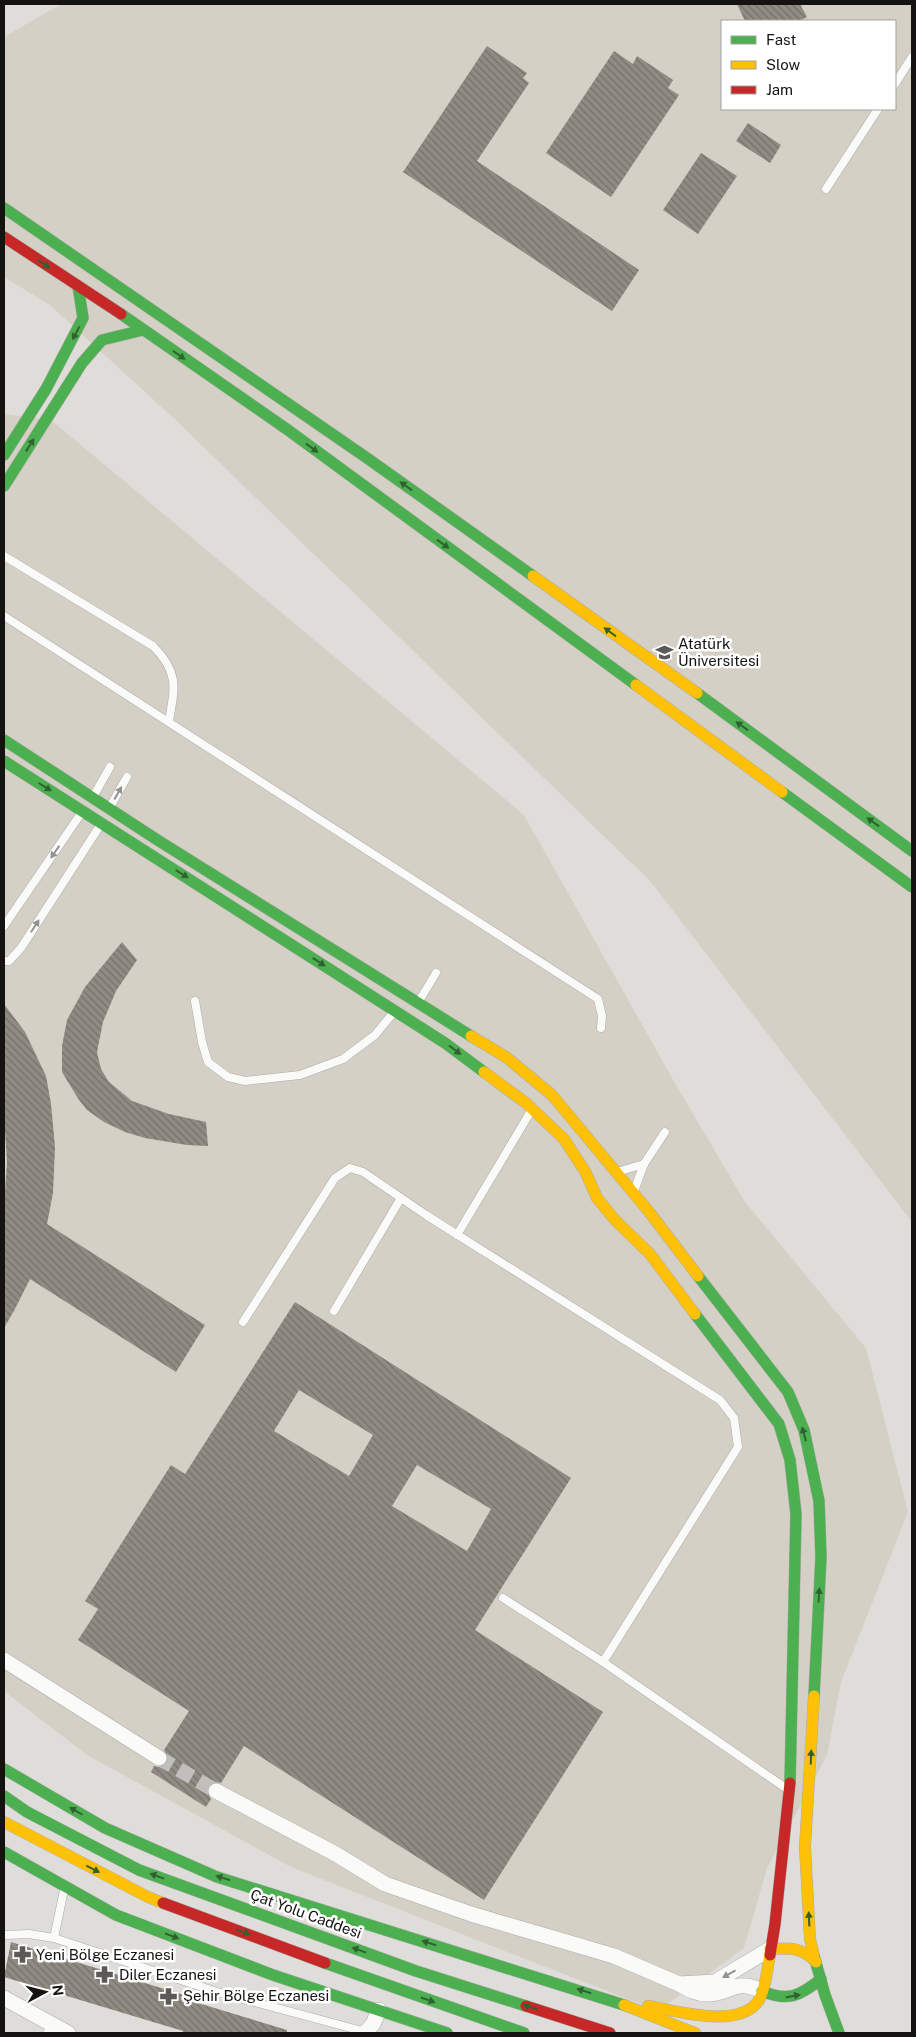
<svg xmlns="http://www.w3.org/2000/svg" width="916" height="2037" viewBox="0 0 916 2037" font-family="'Public Sans',sans-serif">
<defs>
<pattern id="building-back-hatch" width="6" height="6" patternUnits="userSpaceOnUse" patternTransform="scale(1.25)"><rect width="6" height="6" fill="#908c83"/><path d="M-1 5l2 2M0 0l6 6M5-1l2 2" fill="none" stroke="#74716a"/></pattern>
</defs>
<rect width="100%" height="100%" fill="#dfddda"/>
<g fill="#d4d0c6" fill-rule="evenodd">
<path d="M61,4h851v1218l-261,-340 -470,-457 -131,-120 -46,-28v-240zM722,21h173v88h-173z"/>
<path d="M4,414l47,6 473,395 152,270 69,117 121,146 42,164 -67,170 -14,73 -60,113 -23,80 -86,63 -367,-144 -204,-112 -83,-64z"/>
</g>
<g fill="url(#building-back-hatch)" fill-rule="evenodd">
<path d="M737,4h63l7,13 -8,4h-54z"/>
<path d="M487,46l40,27 -4,5 6,5 -52,78 162,109 -27,41 -209,-139z"/>
<path d="M614,51l19,13 4,-8 36,24 -5,8 11,7 -68,102 -65,-44z"/>
<path d="M748,123l33,22 -11,18 -34,-22z"/>
<path d="M701,153l36,23 -39,58 -35,-24z"/>
<path d="M122,942l15,18 -21,31 -13,31 -6,30 4,17 8,13 23,19 37,13 37,8 2,24 -21,-1 -42,-7 -20,-6 -21,-10 -17,-12 -8,-10 -17,-28v-26l5,-26 18,-33z"/>
<path d="M4,1004l21,28 21,44 5,28 4,43 -2,46 -6,31 158,101 -29,47 -146,-93 -15,30 -11,19v-121l3,-45 -3,-48z"/>
<path d="M295,1302l276,176 -96,152 128,82 -119,188 -240,-154 -23,37 -6,-1 -7,4 -1,6 4,7 -5,8 -55,-35 3,-6 5,1 8,-4 1,-5 -4,-8 25,-39 -111,-71 20,-31 -13,-8 86,-136 14,9zM299,1390l74,45 -24,41 -75,-45zM417,1465l74,44 -24,42 -75,-45z"/>
<path d="M11,1942l186,57 1,4 89,27v3h-105l1,-2 -179,-54z"/>
</g>
<g fill="none" stroke-linecap="round" stroke-linejoin="round">
<path stroke="#c1bfbc" stroke-width="15" stroke-dasharray="15 8" stroke-linecap="butt" d="M159,1758l57,33"/>
<defs>
<g id="lane">
<path d="M895,84l17,-27"/>
<path d="M826,189l52,-80"/>
<path d="M4,556l149,90c26,26 22,41 16,75"/>
<path d="M4,616l594,383 4,17 -1,12"/>
<path d="M93,797l17,-30"/>
<path d="M110,807l17,-30"/>
<path d="M4,926l78,-114"/>
<path d="M4,961h5l12,-13 80,-124"/>
<path d="M195,1001l7,41 6,20 20,15 17,4 55,-6 43,-16 32,-24 19,-23"/>
<path d="M419,1001l17,-28"/>
<path d="M617,1172l27,-8"/>
<path d="M634,1191l10,-27 21,-32"/>
<path d="M457,1235l74,-124"/>
<path d="M334,1311l67,-113"/>
<path d="M243,1322l92,-144 15,-10 13,4 63,43 294,185 14,18 4,29 -135,215 184,127"/>
<path d="M503,1598l100,64"/>
<path d="M64,1890l-10,48 163,54 149,40"/>
<path d="M4,1935l25,-1 25,4"/>
<path d="M47,2033l7,-8"/>
</g>
<g id="street">
<path d="M4,1660l155,98"/>
<path d="M216,1791l118,62 51,31 86,30 143,42 65,28"/>
<path d="M762,1991c-27,-13 -30,2 -53,3 -11,1 -21,-5 -30,-10l36,-2 55,-33"/>
<path d="M4,1998l64,35"/>
<path d="M365,2033l8,-9 6,-14"/>
</g>
<g id="fast">
<path d="M4,208l363,250 166,118"/>
<path d="M121,314l167,116 348,255"/>
<path d="M4,455l42,-66 37,-71 -5,-32"/>
<path d="M4,486l78,-123 20,-23 41,-10"/>
<path d="M697,693l215,158"/>
<path d="M4,740l155,101 312,195"/>
<path d="M4,761l441,282 39,29"/>
<path d="M782,792l130,95"/>
<path d="M698,1276l90,116 16,38 15,71 2,56 -7,139"/>
<path d="M695,1314l84,110 11,36 6,54 -6,269"/>
<path d="M4,1769l101,59 112,49 407,128"/>
<path d="M4,1796l23,16 112,58 277,101 110,35"/>
<path d="M4,1852l112,63 157,60 174,58"/>
<path d="M814,1956l11,39 14,38"/>
<path d="M325,1963l199,70"/>
<path d="M762,1991c26,11 38,5 59,-12"/>
</g>
<g id="slow">
<path d="M533,576l164,117"/>
<path d="M636,685l146,107"/>
<path d="M471,1036l35,21 46,38 98,118 48,63"/>
<path d="M484,1072l42,31 38,36 22,34 11,25 18,22 35,34 45,60"/>
<path d="M814,1696l-9,151 5,92 4,17"/>
<path d="M4,1822l144,75 15,6"/>
<path d="M770,1949c20,-1 32,-2 46,13"/>
<path d="M624,2005l71,28"/>
<path d="M648,2006c29,5 92,24 111,-6 7,-12 8,-31 11,-45"/>
</g>
<g id="jam">
<path d="M4,237l117,77"/>
<path d="M163,1903l162,60"/>
<path d="M770,1955l5,-31 15,-141"/>
<path d="M526,2006l84,27"/>
</g>
</defs>
<use href="#lane" stroke="#acaba8" stroke-width="9"/>
<use href="#street" stroke="#acaba8" stroke-width="16"/>
<use href="#fast" stroke="#acaba8" stroke-width="12"/>
<use href="#slow" stroke="#acaba8" stroke-width="12"/>
<use href="#jam" stroke="#acaba8" stroke-width="12"/>
<use href="#lane" stroke="#fafaf9" stroke-width="8"/>
<use href="#street" stroke="#fafaf9" stroke-width="15"/>
<use href="#fast" stroke="#4caf50" stroke-width="11"/>
<use href="#slow" stroke="#ffc107" stroke-width="11"/>
<use href="#jam" stroke="#c62828" stroke-width="11"/>
</g>
<defs><path id="oneway-solid" d="M-6-.8H1V-3.2L6.5 0L1 3.2V.8H-6Z" transform="scale(1.25)"/></defs>
<g fill="#306130">
<use href="#oneway-solid" transform="translate(44 264) rotate(34)"/>
<use href="#oneway-solid" transform="translate(76 333) rotate(118)"/>
<use href="#oneway-solid" transform="translate(179 355) rotate(35)"/>
<use href="#oneway-solid" transform="translate(30 445) rotate(-58)"/>
<use href="#oneway-solid" transform="translate(312 448) rotate(36)"/>
<use href="#oneway-solid" transform="translate(406 486) rotate(-144)"/>
<use href="#oneway-solid" transform="translate(443 544) rotate(36)"/>
<use href="#oneway-solid" transform="translate(610 632) rotate(-144)"/>
<use href="#oneway-solid" transform="translate(742 726) rotate(-144)"/>
<use href="#oneway-solid" transform="translate(45 787) rotate(32)"/>
<use href="#oneway-solid" transform="translate(873 822) rotate(-144)"/>
<use href="#oneway-solid" transform="translate(182 874) rotate(32)"/>
<use href="#oneway-solid" transform="translate(319 962) rotate(33)"/>
<use href="#oneway-solid" transform="translate(455 1050) rotate(37)"/>
<use href="#oneway-solid" transform="translate(804 1434) rotate(-105)"/>
<use href="#oneway-solid" transform="translate(819 1595) rotate(-87)"/>
<use href="#oneway-solid" transform="translate(811 1757) rotate(-88)"/>
<use href="#oneway-solid" transform="translate(76 1811) rotate(-150)"/>
<use href="#oneway-solid" transform="translate(93 1869) rotate(27)"/>
<use href="#oneway-solid" transform="translate(157 1876) rotate(-160)"/>
<use href="#oneway-solid" transform="translate(223 1878) rotate(-162)"/>
<use href="#oneway-solid" transform="translate(809 1919) rotate(-93)"/>
<use href="#oneway-solid" transform="translate(243 1932) rotate(20)"/>
<use href="#oneway-solid" transform="translate(172 1936) rotate(21)"/>
<use href="#oneway-solid" transform="translate(429 1943) rotate(-163)"/>
<use href="#oneway-solid" transform="translate(359 1950) rotate(-160)"/>
<use href="#oneway-solid" transform="translate(584 1991) rotate(-163)"/>
<use href="#oneway-solid" transform="translate(793 1996) rotate(-11)"/>
<use href="#oneway-solid" transform="translate(428 2000) rotate(19)"/>
<use href="#oneway-solid" transform="translate(530 2007) rotate(-162)"/>
</g>
<g fill="#929290">
<use href="#oneway-solid" transform="translate(118 793) rotate(-60)"/>
<use href="#oneway-solid" transform="translate(55 852) rotate(125)"/>
<use href="#oneway-solid" transform="translate(35 926) rotate(-57)"/>
<use href="#oneway-solid" transform="translate(729 1974) rotate(151)"/>
</g>
<defs>
<symbol id="university-bare" viewBox="-9 -9 18 18"><path d="M0-5L7-2L0 1L-7-2ZM-4 1L0 2.5L4 1V4Q0 6-4 4Z" fill="#5b5a57" stroke="#fff" stroke-width="2.5" paint-order="stroke"/></symbol>
<symbol id="pharmacy-bare" viewBox="-9 -9 18 18"><path d="M-2-6h4v4h4v4h-4v4h-4v-4h-4v-4h4Z" fill="#5b5a57" stroke="#fff" stroke-width="2.5" paint-order="stroke"/></symbol>
</defs>
<g fill-rule="evenodd">
<use href="#university-bare" x="652" y="640" width="25" height="25"/>
<use href="#pharmacy-bare" x="10" y="1942" width="25" height="25"/>
<use href="#pharmacy-bare" x="92" y="1962" width="25" height="25"/>
<use href="#pharmacy-bare" x="156" y="1984" width="25" height="25"/>
</g>
<g text-anchor="middle" stroke-width="5" stroke-linejoin="round" paint-order="stroke">
<g font-size="15" fill="#141310" stroke="#fff" text-anchor="start">
<text x="678" y="649">Atatürk<tspan x="678" dy="17">Üniversitesi</tspan></text>
<text x="36" y="1960">Yeni Bölge Eczanesi</text>
<text x="119" y="1980">Diler Eczanesi</text>
<text x="183" y="2001">Şehir Bölge Eczanesi</text>
</g>
<g font-size="15" fill="#141310" stroke="#fff">
<text transform="translate(306 1914) rotate(20)" y="5">Çat Yolu Caddesi</text>
</g>
</g>
<rect width="916" height="2037" fill="none" stroke="#141310" stroke-width="10"/>
<rect x="721" y="20" width="175" height="90" fill="#ffffff" stroke="#a1a19f"/>
<rect x="731" y="36" width="25" height="8" fill="#4caf50" stroke="#a1a19f"/>
<text x="766" y="45" font-size="15" fill="#141310">Fast</text>
<rect x="731" y="61" width="25" height="8" fill="#ffc107" stroke="#a1a19f"/>
<text x="766" y="70" font-size="15" fill="#141310">Slow</text>
<rect x="731" y="86" width="25" height="8" fill="#c62828" stroke="#a1a19f"/>
<text x="766" y="95" font-size="15" fill="#141310">Jam</text>
<g transform="translate(45 1992) rotate(83)" stroke="#ffffff" stroke-width="4" paint-order="stroke">
<path d="M0-4L9 19L0 12L-9 19Z" fill="#141310"/>
<text y="-8" font-size="14" font-weight="bold" text-anchor="middle" fill="#141310">N</text>
</g>
</svg>
